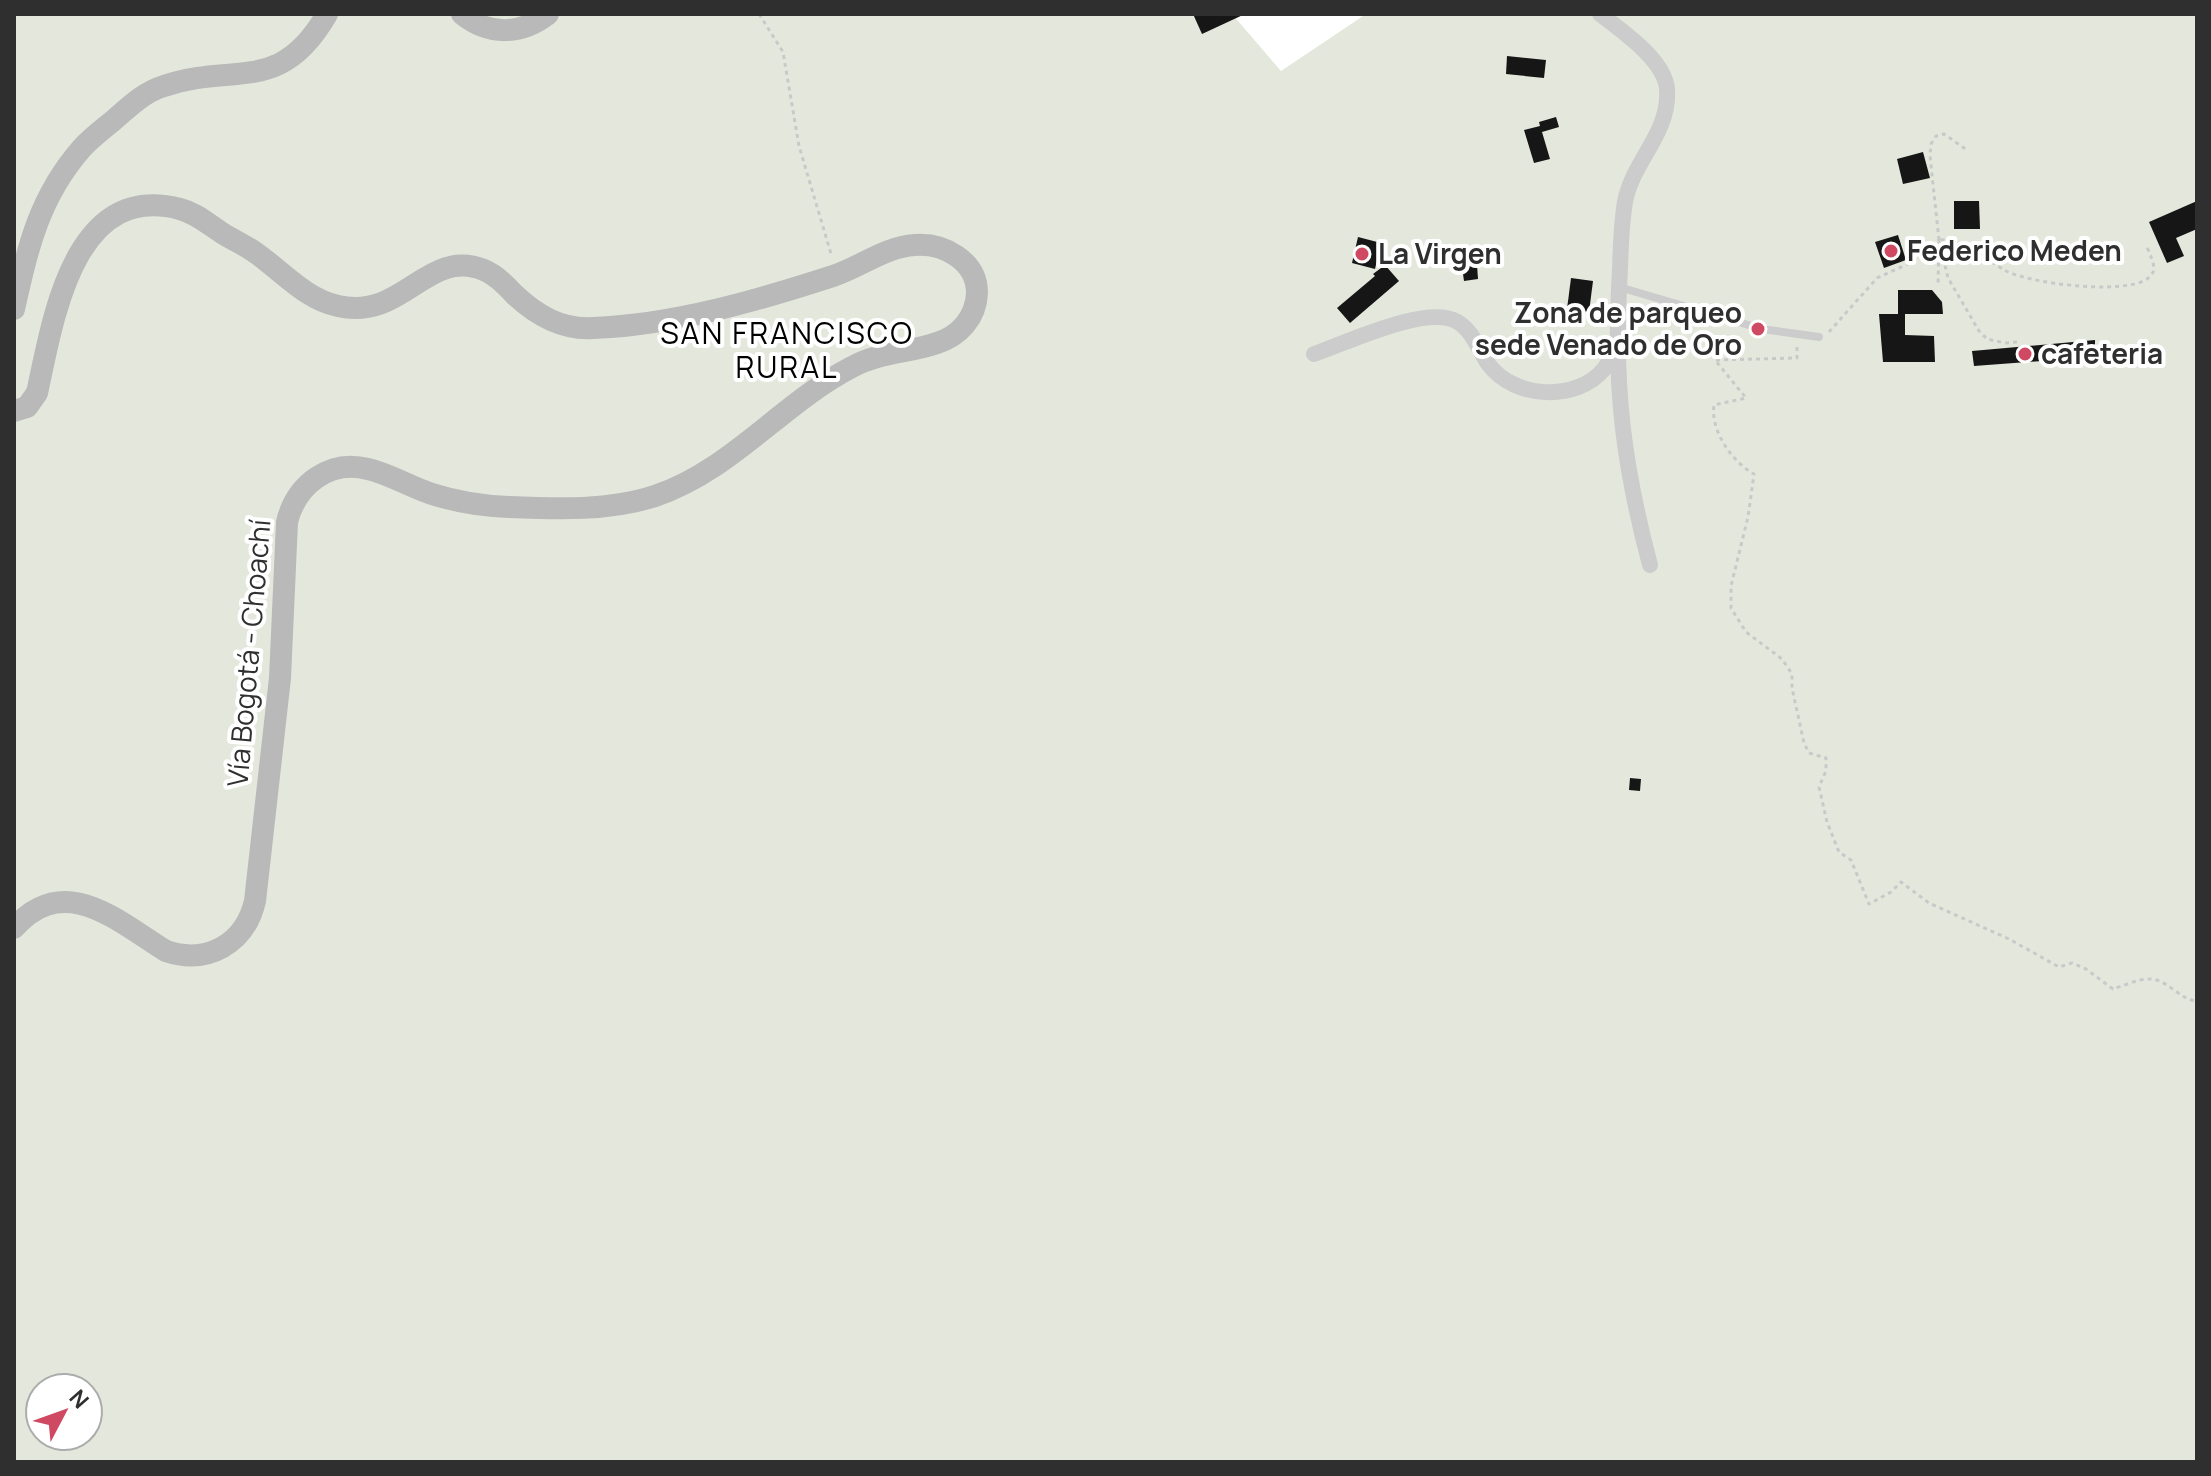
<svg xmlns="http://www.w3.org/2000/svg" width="2211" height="1476" viewBox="0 0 2211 1476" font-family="Manrope,sans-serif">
<rect width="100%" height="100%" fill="#fff"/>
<path fill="#e4e8dc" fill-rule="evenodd" d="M14,14h1218l49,57 85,-57h831v1448h-2183zM40,1388h48v48h-48z"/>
<g fill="#161616">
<path d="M1193,14h52l-43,20z"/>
<path d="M1507,56l39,4 -2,18 -38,-4z"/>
<path d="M1556,117l3,10 -17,5 8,27 -16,4 -10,-33 16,-4 -1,-4z"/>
<path d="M1923,152l7,26 -27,6 -6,-25z"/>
<path d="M1954,201h25l1,28h-26z"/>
<path d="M2197,201v28l-21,9 8,18 -17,7 -18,-41z"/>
<path d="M1898,235l8,25 -22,8 -9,-26z"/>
<path d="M1358,237l23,6 -6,26 -23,-6z"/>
<path d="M1385,265l14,16 -49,42 -13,-15 38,-32 -2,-2z"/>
<path d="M1477,265l1,14 -14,2 -2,-14z"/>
<path d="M1571,278l22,3 -4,31 -22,-3z"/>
<path d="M1898,290h34l10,12 1,12h-38v21l29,1 1,26h-52l-4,-48h19z"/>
<path d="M2095,340v17l-121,9 -2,-15z"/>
<path d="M1630,778l11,1 -1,12 -11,-1z"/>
</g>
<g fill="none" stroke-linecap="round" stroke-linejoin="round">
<g stroke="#c9c9c9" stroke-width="3" stroke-dasharray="4 4" stroke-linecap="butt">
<path d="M759,14l24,38 16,94 33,111"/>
<path d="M1939,240l-9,-84 1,-12 5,-8 8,-2 23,16"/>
<path d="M1829,332l48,-54 33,-15 29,-23 -1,46"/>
<path d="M2017,342l-12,1 -18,-4 -8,-8 -31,-53 -9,-38c18,-3 51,22 67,31 28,13 106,22 135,11 19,-8 13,-18 6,-35"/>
<path d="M1797,347v11l-82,2 31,38 -32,7c-4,25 18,57 40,69l-6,43 -17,69v22l15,24 36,27 10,15v14l12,55 5,10 17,5v13l-7,16 8,35 12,30 12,8 18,44 22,-12 10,-10 28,21 80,36 50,28 13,-4 14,6 27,20c10,-3 27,-11 38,-10 17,1 29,21 46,22"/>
</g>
<path stroke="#ccc" stroke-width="8" d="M1619,287l143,42 57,8"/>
<g stroke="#ccc" stroke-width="16">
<path d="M1600,14c22,17 66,47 67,76 3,43 -35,72 -42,112 -5,29 -4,57 -6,86 -5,101 5,179 31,277"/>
<path d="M1314,354c32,-11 111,-49 142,-33 17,9 23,30 33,44 26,34 88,37 115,4 5,-6 9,-15 12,-22"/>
</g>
<g stroke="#b9b9b9" stroke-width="22">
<path d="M462,14c27,22 59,21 86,0"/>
<path d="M14,309c14,-62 25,-112 68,-161 9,-10 21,-19 32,-28 15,-13 30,-28 50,-34 70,-24 116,10 163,-72"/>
<path d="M14,411l13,-4 10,-14c16,-73 36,-212 143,-184 16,4 28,15 42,24 11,7 23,12 34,20 26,18 49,46 82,53 66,15 88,-59 146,-36 12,5 21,14 30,24 22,21 47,36 79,34 80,-3 163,-27 240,-52 28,-9 51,-29 82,-31 29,-2 62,16 62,48 -1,25 -18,43 -40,50 -29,10 -58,9 -85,24 -70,36 -120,103 -197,129 -45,15 -98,13 -146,11 -26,-1 -52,-5 -77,-13 -22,-7 -42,-20 -64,-25 -39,-10 -72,16 -81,53l-7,156 -25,223c-10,43 -48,64 -89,50 -49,-30 -101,-80 -152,-23"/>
</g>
</g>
<g fill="#cf4962" stroke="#fff" stroke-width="3">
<circle cx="1891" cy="251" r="8"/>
<circle cx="1362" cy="254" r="8"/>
<circle cx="1758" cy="329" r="8"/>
<circle cx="2025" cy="354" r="8"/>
</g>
<g text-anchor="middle" stroke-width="8" stroke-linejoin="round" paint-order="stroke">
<g font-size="28" font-weight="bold" fill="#2f2f2f" stroke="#fff" text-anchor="start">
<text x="1907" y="261">Federico Meden</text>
<text x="1378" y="264">La Virgen</text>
<text x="1742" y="323" text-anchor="end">Zona de parqueo<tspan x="1742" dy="32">sede Venado de Oro</tspan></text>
<text x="2041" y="364">cafeteria</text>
</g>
<g font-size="28" fill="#2f2f2f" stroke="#fff">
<text transform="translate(249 653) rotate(-85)" y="10">Vía Bogotá - Choachí</text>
</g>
<g font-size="30" letter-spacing="2" fill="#000" stroke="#fff">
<text x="787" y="344">SAN FRANCISCO<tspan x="787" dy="34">RURAL</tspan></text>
</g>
</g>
<rect width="2211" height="1476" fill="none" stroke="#2f2f2f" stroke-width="32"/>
<g transform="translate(64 1412) rotate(49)"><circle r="38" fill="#ffffff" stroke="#acacac" stroke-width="2"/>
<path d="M0-6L14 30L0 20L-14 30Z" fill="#cf4962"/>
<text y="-12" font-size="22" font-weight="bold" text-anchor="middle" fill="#2f2f2f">N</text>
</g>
</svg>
